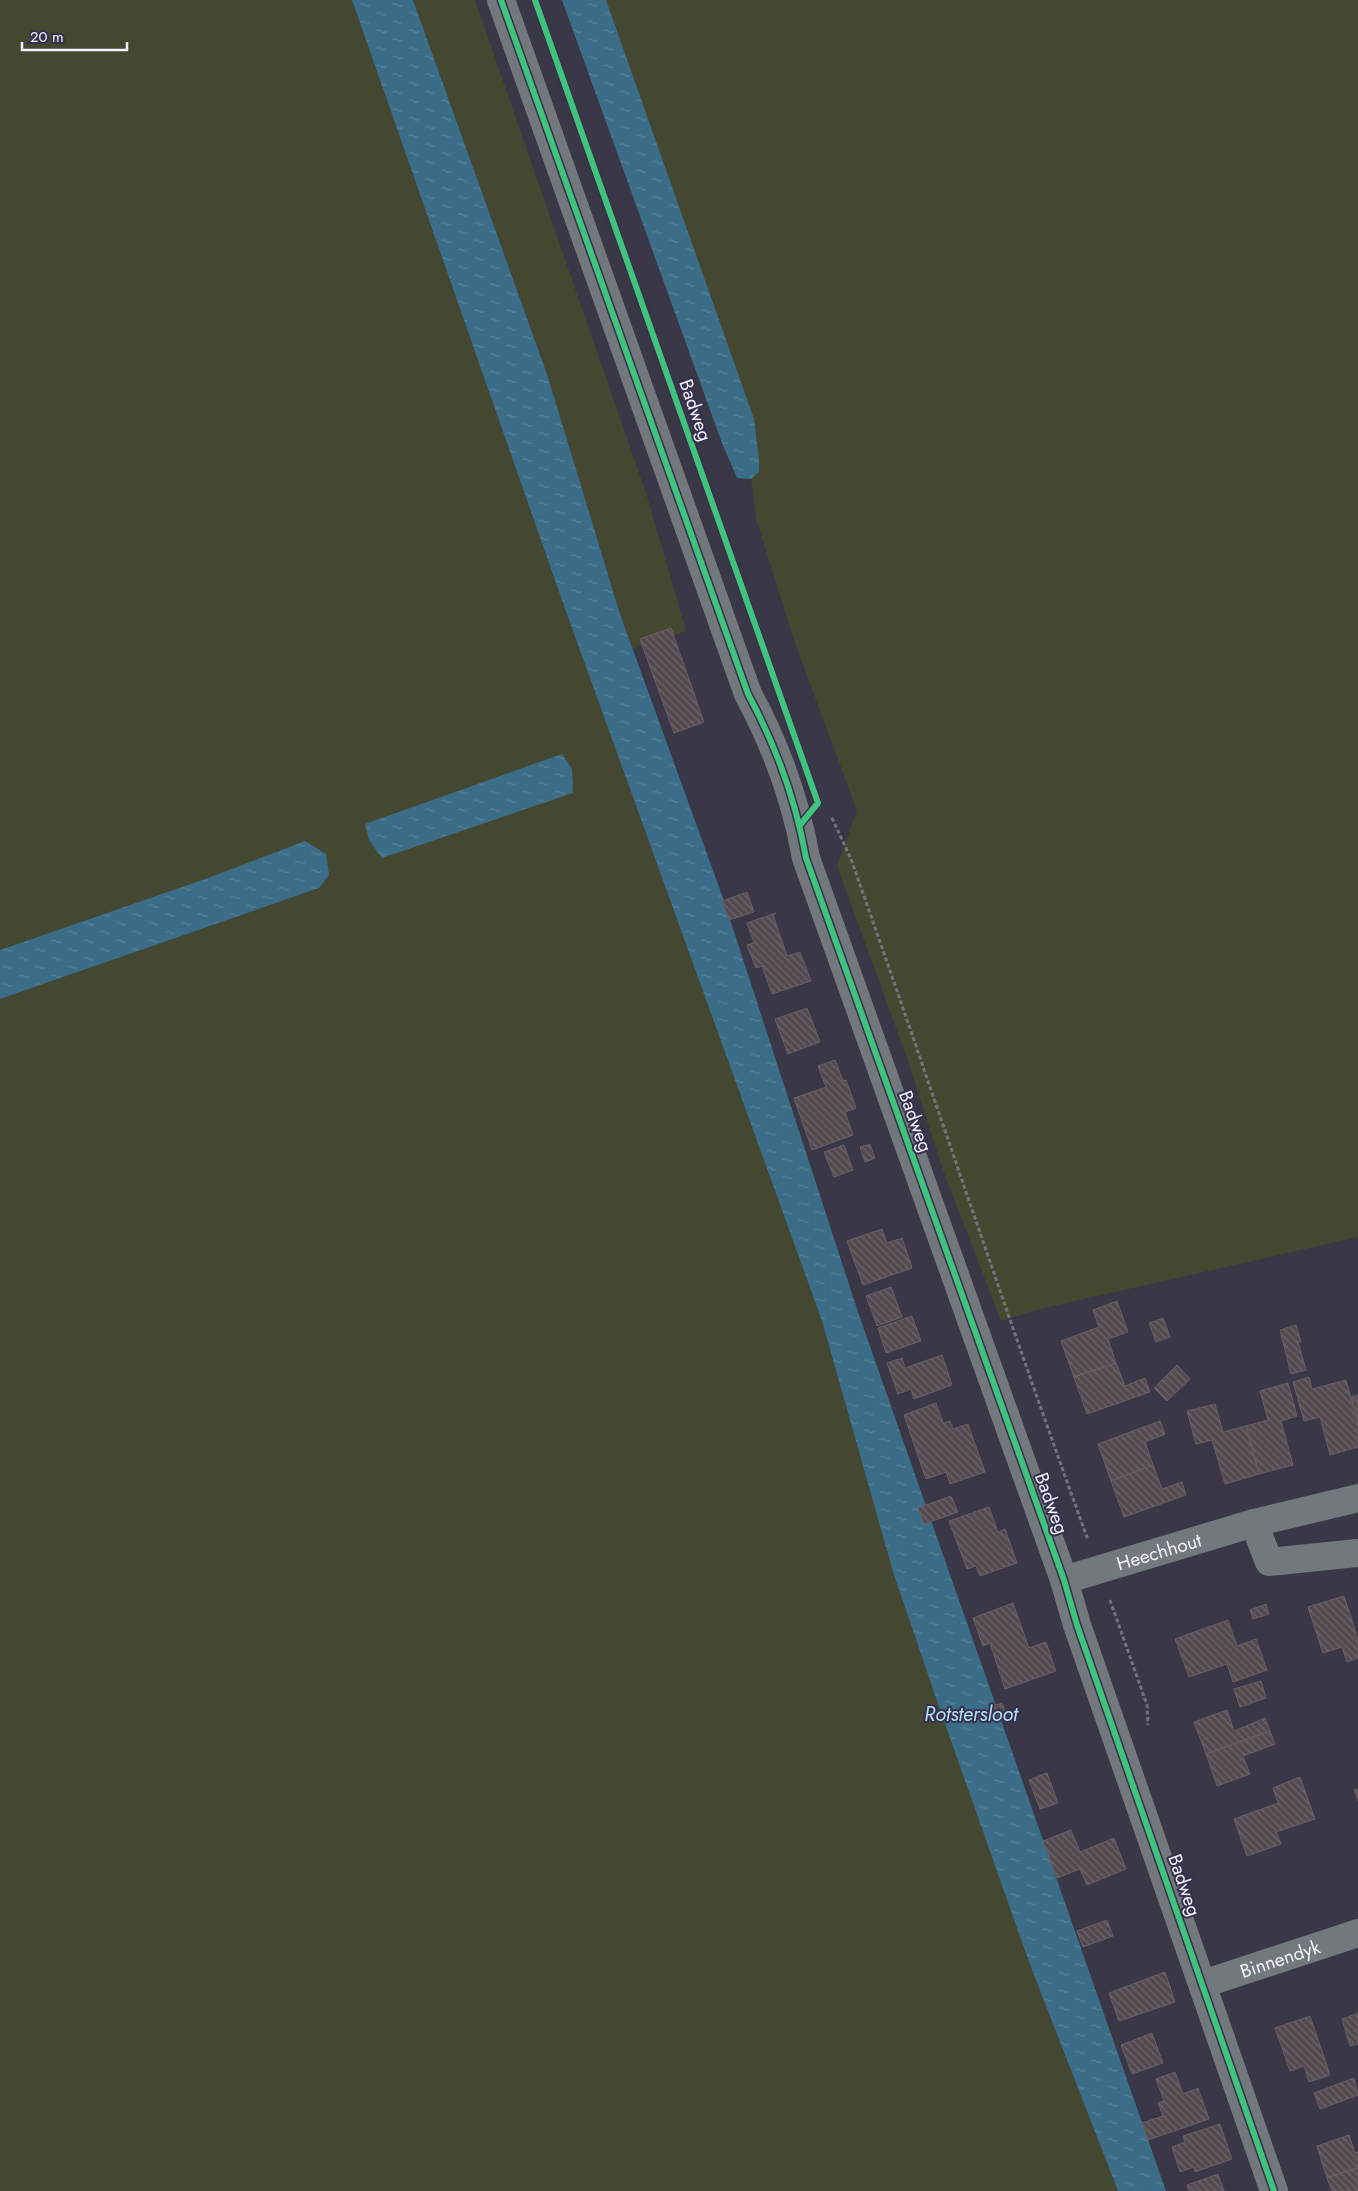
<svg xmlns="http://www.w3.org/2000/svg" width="1358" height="2191" viewBox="0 0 1358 2191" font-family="Jost,sans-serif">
<defs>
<pattern id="water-ripples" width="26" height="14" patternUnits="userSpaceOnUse" patternTransform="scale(1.25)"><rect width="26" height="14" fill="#3b6d88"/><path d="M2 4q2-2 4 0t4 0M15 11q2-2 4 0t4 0" fill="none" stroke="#58829a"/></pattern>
<pattern id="building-back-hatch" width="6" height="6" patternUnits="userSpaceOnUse" patternTransform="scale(1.25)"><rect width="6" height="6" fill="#534b50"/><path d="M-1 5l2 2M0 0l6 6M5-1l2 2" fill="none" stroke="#6c656a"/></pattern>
</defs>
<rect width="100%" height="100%" fill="#3a3746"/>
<g fill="#454830">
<path d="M0,0h352l212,606 258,715 71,251 45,132 91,258 89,229h-1118v-1192l319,-111 -111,-10 -208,72z"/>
<path d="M413,0h62l172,496 39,135 -53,18 -13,-35 -73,-240z"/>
<path d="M606,0h752v1237l-318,72 -39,12 -58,-151 -36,-112 -70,-192 20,-55 -63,-171 -37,-118 -6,-43 8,-7z"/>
</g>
<g fill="url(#water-ripples)">
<path d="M352,0h61l134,374 73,240 103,284 135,414 308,879h-48l-89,-229 -91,-258 -45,-132 -71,-251 -258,-715z"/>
<path d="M562,0h44l148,419 5,41v12l-8,7 -14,-1 -15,-35z"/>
<path d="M562,754l10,15 1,24 -191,65 -13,-18 -4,-16z"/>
<path d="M305,841l21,13 3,21 -10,13 -319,111v-49l208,-72z"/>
</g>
<g fill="url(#building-back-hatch)" stroke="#696066">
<path d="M671,628l33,94 -30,11 -34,-94z"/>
<path d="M747,892l7,20 -25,8 -7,-19z"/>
<path d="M776,913l-3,2 14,41 13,-4 11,29 -39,13 -10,-28 -6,2 -9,-23 7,-2 -7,-20z"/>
<path d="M807,1008l13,34 -32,12 -13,-35z"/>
<path d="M835,1060l8,21 3,-1 10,28 -11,4 8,23 -41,15 -18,-52 32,-11 -8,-21z"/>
<path d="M870,1144l5,14 -10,4 -5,-15z"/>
<path d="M844,1145l9,25 -19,7 -10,-25z"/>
<path d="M882,1229l5,14 15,-5 10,30 -49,17 -16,-44z"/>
<path d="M891,1287l11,30 -25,9 -11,-30z"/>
<path d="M1117,1301l11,31 -20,7 8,24 -42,14 -13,-36 38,-14 -6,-17z"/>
<path d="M912,1316l9,25 -35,12 -8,-25z"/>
<path d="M1163,1318l7,19 -14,5 -7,-19z"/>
<path d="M1296,1325l5,17h-3l8,28 -15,4 -11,-44z"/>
<path d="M942,1355l10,30 -38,14 -3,-10 -13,5 -11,-31 15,-5 3,10z"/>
<path d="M1116,1363l9,23 20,-8 5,14 -63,22 -13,-37z"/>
<path d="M1177,1365l13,14 -23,22 -13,-13z"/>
<path d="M1309,1377l3,12 34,-9 12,42v25l-28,8 -10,-38 -16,4 -11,-39z"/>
<path d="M1288,1383l9,33 -16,5 12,44 -34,9 -13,-48 22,-6 -8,-29z"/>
<path d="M1358,1395v27l-7,-25z"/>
<path d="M936,1403l7,20 7,-2 3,8 15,-5 17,48 -35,12 -4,-12 -20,7 -22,-64z"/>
<path d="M1215,1404l8,28 23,-6 13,48 -34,10 -13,-44 -16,4 -9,-33z"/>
<path d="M1160,1421l5,13 -20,8 8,23 -42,16 -13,-37z"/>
<path d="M1153,1465l9,24 20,-7 4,13 -62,22 -13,-36z"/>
<path d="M951,1496l7,16 -34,12 -6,-16z"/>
<path d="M989,1507l9,25 7,-3 12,34 -37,13 -4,-10 -9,3 -18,-48z"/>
<path d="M1344,1596l14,43v19l-11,4 -5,-15 -19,6 -15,-46z"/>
<path d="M1013,1603l16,45 17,-6 10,29 -51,18 -15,-46 -7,3 -10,-28z"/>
<path d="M1266,1604l3,10 -16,5 -3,-9z"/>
<path d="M1228,1620l9,26 19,-7 11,31 -34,12 -6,-18 -38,13 -14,-38z"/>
<path d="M1261,1681l5,17 -26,9 -6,-18z"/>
<path d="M1002,1703l3,9 -9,4 -4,-10z"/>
<path d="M1227,1710l7,21 31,-13 5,13 -64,23 -12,-32z"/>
<path d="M1270,1731l5,13 -32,12 7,18 -33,12 -11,-32z"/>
<path d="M1047,1773l11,30 -18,6 -11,-29z"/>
<path d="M1300,1777l15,42 -39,13 5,12 -34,12 -13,-37 44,-16 -5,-15z"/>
<path d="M1358,1789v12l-4,-11z"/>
<path d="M1071,1830l9,22 34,-14 12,31 -39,16 -7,-16 -23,9 -14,-37z"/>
<path d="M1107,1920l6,16 -30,11 -6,-16z"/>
<path d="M1165,1972l10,30 -56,19 -10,-28z"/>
<path d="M1358,2013v31l-8,2 -8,-27z"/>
<path d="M1310,2016l20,59 -21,7 -5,-16 -14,5 -15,-43z"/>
<path d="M1152,2033l11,30 -31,11 -11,-29z"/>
<path d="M1175,2072l8,22 15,-6 11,31 -61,21 -6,-17 21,-7 -5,-13 6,-2 -8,-22z"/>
<path d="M1354,2078l4,17 -38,14 -6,-16z"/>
<path d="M1220,2124l12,35 -37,13 -1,-5 -14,5 -8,-25 13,-5 -2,-6z"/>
<path d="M1349,2135l6,18 3,-1v16l-31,10 -10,-32z"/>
<path d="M1358,2168v23h-26l-5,-13z"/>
<path d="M1218,2174l6,17h-35l-2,-6z"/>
</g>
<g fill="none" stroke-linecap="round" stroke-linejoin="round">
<g stroke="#72737c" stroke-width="3" stroke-dasharray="4 2.5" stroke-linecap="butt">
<path d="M832,818l19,41c80,227 155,455 237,681"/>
<path d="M1110,1600l37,105 1,20"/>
</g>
<g stroke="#73787c" stroke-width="28">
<path d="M501,0l247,694c27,50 48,107 58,164l258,722 13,45 197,566"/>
<path d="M1254,1523l15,39 89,-9"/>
<path id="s1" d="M1064,1580l190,-57 104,-25"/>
<path id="s2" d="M1203,1984l155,-51"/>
</g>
<defs>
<g id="cycleway">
<path d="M501,0l247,694c27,50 48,107 58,164l258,722 13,45 197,566"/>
<path d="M535,0l283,803 -18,22"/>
</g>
</defs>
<use href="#cycleway" stroke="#36314c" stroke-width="9"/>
<use href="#cycleway" stroke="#40c37c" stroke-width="6"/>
</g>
<g text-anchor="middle" stroke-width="4" stroke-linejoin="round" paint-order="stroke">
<g font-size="19" fill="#f3f2fd" stroke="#36314c">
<text transform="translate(696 410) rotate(71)" y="7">Badweg</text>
<text transform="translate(916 1121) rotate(70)" y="7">Badweg</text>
<text transform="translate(1052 1503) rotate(70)" y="7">Badweg</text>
<text dy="7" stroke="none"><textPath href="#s1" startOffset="99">Heechhout</textPath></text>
<text transform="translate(1185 1885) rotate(71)" y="7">Badweg</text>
<text dy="7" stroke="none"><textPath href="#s2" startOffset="81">Binnendyk</textPath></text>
</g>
<g font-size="20" font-style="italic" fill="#b2e2fc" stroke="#36314c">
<text x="971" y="1721">Rotstersloot</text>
</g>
</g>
<path d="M22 42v8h105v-8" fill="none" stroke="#f3f2fd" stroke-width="2.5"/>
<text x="30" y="42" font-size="15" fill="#f3f2fd" stroke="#36314c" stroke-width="4" paint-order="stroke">20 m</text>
</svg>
